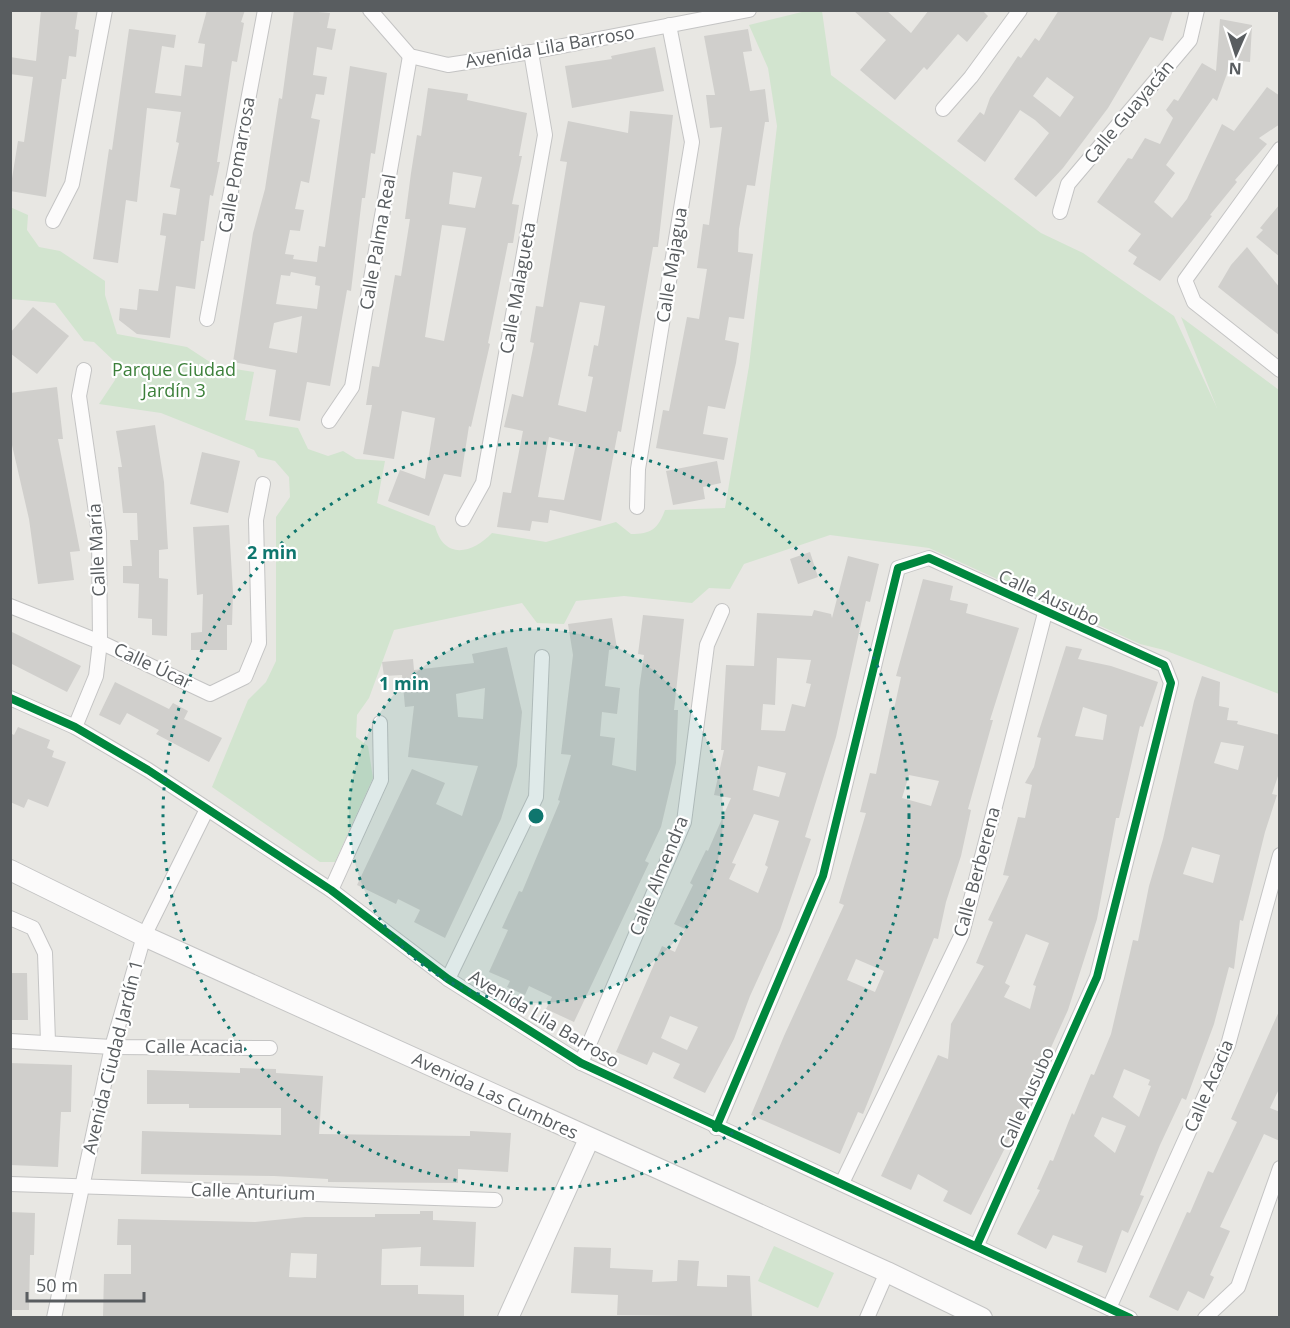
<svg xmlns="http://www.w3.org/2000/svg" width="1290" height="1328" viewBox="0 0 1290 1328" font-family="'Open Sans',sans-serif">
<rect width="100%" height="100%" fill="#e8e7e3"/>
<g fill="#d2e4cf">
<path d="M806,11h16l9,64 210,158 42,20 91,63 43,92 -36,-91 98,73v304l-115,-44 -24,-6 -211,-96 -99,-13 -86,29 -14,25 -21,-1 -17,15 -68,-7 -48,5 -12,23 -27,-1 -15,-20 -128,27 -25,68 -12,17 -1,22 12,9 5,32 -38,84h-15l-108,-75 36,-87 18,-18 10,-21v-144l14,-20 -1,-20 -14,-16 -17,-4 -4,-7 -93,-37 -62,-9 16,-24 -1,-19 -20,-19 -10,-1 -29,-38 -44,-4 -1,-92 18,8 -1,15 12,17 21,4 45,30v14l12,39 70,13 29,19 38,6 -9,48 53,8 10,21 20,7 15,-5 13,8 29,2 -8,42 58,23c9,34 37,28 57,7l54,9 70,-20 15,12c20,0 27,-5 34,-24l60,-2 24,-142 28,-240 -9,-58 -19,-43z"/>
<path d="M774,1246l60,27 -16,35 -60,-27z"/>
</g>
<g fill="#d0cfcc" fill-rule="evenodd">
<path d="M41,10h37l-3,19 4,1 -3,27 -7,-1 -3,23h-4l-16,118 -36,-6 8,-50 6,1 9,-65 -23,-3v-17l26,4z"/>
<path d="M207,10h38l-4,12 3,1 -7,39 -5,-1 -15,101h3l-7,34 -3,-1 -6,46h-3l-6,48 -19,-3 -6,52 -33,-4 -18,-14 1,-12 17,2 2,-21 19,2 8,-55 -6,-1 3,-22 13,2 4,-26 -10,-2 9,-44 -3,-1 5,-30 -34,-4 -10,94 -11,-2 -8,63 -25,-4 16,-110 3,1 17,-121 47,6 -2,13 -12,-2 -7,47 26,3 4,-31 17,2 3,-23 -7,-1z"/>
<path d="M294,10l36,3 -3,15 9,1 -4,21 -15,-3 -4,28 14,2 -3,18 -8,-1 -5,24 9,2 -11,63 -8,-2 -6,28 9,1 -4,21 -10,-1 -5,24 9,1 -1,4 24,3 2,-16 6,1 25,-181 37,7 -12,81 -4,-1 -6,45h-3l-11,93 -4,-1 -17,96 -23,-4 -7,39 -31,-5 7,-46 -43,-8 20,-129 12,-44 14,-91 3,1zM291,272l25,5 -1,8 5,1 -3,23 -41,-5 5,-29 9,1zM302,316l-5,37 -28,-5 5,-25z"/>
<path d="M853,10h33l25,23 18,-23h53l6,6 -21,26 -9,-8 -31,36 -3,-3 -29,33 -35,-30 26,-30z"/>
<path d="M1059,10h114l-10,31 -13,-4 -42,71 -45,60 -27,29 -22,-18 35,-46 -14,-13 -15,-10 -35,52 -28,-21 23,-29 4,3 6,-17 28,-42 3,2 14,-20 4,3zM1047,77l27,20 -14,20 -27,-21z"/>
<path d="M1220,19l32,6 -2,37 -18,-2 -15,41 -4,-3 -47,67 9,8 -21,29 18,16 15,-19 35,-75 12,7 33,-44 13,9v28l-21,14 8,6 -32,36 2,2 -27,33 2,1 -52,65 -27,-17 4,-7 -9,-6 13,-17 -44,-32 31,-44 4,1 13,-21 15,6 13,-26 -7,-8 8,-11 4,2 24,-38 14,8z"/>
<path d="M748,29l4,22 -9,1 7,39 15,-2 4,33h-4l-10,64 -8,-1 -8,44 -1,23 15,2 -9,65 -15,-2 -4,23 14,3 -3,20 -11,46 -17,-3 -5,28 25,4 -4,22 -68,-12 7,-38 6,1 18,-94 12,2 8,-50 -10,-1 6,-44 6,1 13,-98 -12,1 -4,-33h9l-11,-59z"/>
<path d="M655,47l9,44 -92,17 -7,-42 47,-7 -1,-3z"/>
<path d="M428,88l40,6 -1,6 60,13 -8,43h3l-10,48 7,1 -6,38h-5l-20,100 2,1 -19,83 -2,-1 -8,51 -17,-3 -15,42 -41,-15 12,-31 25,9 10,-61 -33,-7 -8,48 -31,-5 9,-49h-6l6,-39 7,1 16,-92 6,1 9,-57h-5l6,-46 6,-38 4,1zM453,172l29,5 -7,31 -26,-4zM442,225l24,3 -22,113 -19,-4z"/>
<path d="M630,111l43,4 -15,132h-5l-32,185 -3,-1 -17,90 -51,-11 -2,13 -16,-2 -2,10 -33,-4 6,-35 8,1 12,-62 -19,-4 8,-33 11,3 11,-54 -4,-1 6,-36 7,1 24,-145 -7,-1 8,-40 60,12zM580,302l25,4 -7,40 -4,-1 -6,31 5,1 -7,35 -28,-7zM549,437l27,7 -12,56 -26,-3z"/>
<path d="M1280,204v53l-24,-20 7,-7 -3,-2z"/>
<path d="M1247,247l33,41v48l-62,-49 13,-22z"/>
<path d="M33,307l36,29 -32,38 -27,-21v-20z"/>
<path d="M57,387l6,52h-5l22,112 -10,1 4,28 -36,4 -9,-65 -17,-74 -2,-52z"/>
<path d="M155,425l9,57 4,67 -9,1v28l9,1 -1,57 -15,-1v-16l-14,-1 1,-34 -16,-1v-17h9l-2,-26h8l-1,-27h-14l-5,-46h4l-6,-36z"/>
<path d="M202,452l38,9 -12,52 -38,-9z"/>
<path d="M717,461l4,22 -18,4 2,12 -32,6 -7,-34z"/>
<path d="M229,525l4,68 -1,32h-5v25h-36v-17l11,-1 1,-38 -6,1 -4,-68z"/>
<path d="M810,552l8,25 -20,7 -8,-25z"/>
<path d="M848,556l31,8 -9,38 -4,-1 -30,136 -31,100 6,2 -31,91 -30,66 -16,43 -29,54 -32,-15 7,-14 -27,-12 -6,13 -31,-13 46,-106 13,6 10,-23 -11,-5 19,-39 -3,-2 16,-33 2,1 23,-53 -17,-3 10,-45h-3l5,-85 28,1 3,-53 55,3 2,-6 17,4 1,4zM777,658l34,2 -5,23 5,1 -6,23 -13,-3 -7,27 -24,-1 2,-26 12,1zM758,766l28,7 -7,24 -26,-7zM754,814l25,7 -14,44 3,2 -10,26 -29,-14 7,-15 -4,-1zM670,1016l28,11 -11,23 -26,-12z"/>
<path d="M923,579l30,7 -3,14 18,4 -2,9 53,15 -29,92h3l-25,89 3,1 -10,46 -15,46 -8,37 -4,-1 -71,176 -5,-2 -18,42 -89,-39 33,-79 60,-131 -5,-2 27,-90 -6,-1 10,-39 6,1 14,-66 4,1 7,-32 -5,-1zM909,775l30,6 -8,25 -29,-8zM856,959l28,12 -9,21 -28,-12z"/>
<path d="M643,615l41,4 -10,91h4l-2,53 -15,64 -16,34 4,2 -75,159 -28,-13 6,-12 -23,-11 -4,9 -18,-8 3,-6 -21,-9 19,-42 -6,-2 17,-37 3,1 38,-91 -2,-1 13,-45 -10,-1 12,-99 -5,-31 44,-6 5,30 -8,2 -4,36 15,2 -3,26 -15,-2 -2,24 15,2 -3,27 24,6 3,-81 5,-35 -6,-1z"/>
<path d="M10,631l71,35 -14,26 -57,-29z"/>
<path d="M1066,646l16,3 -4,10 33,7 47,16 -15,45 -3,-1 -21,92h-3l-19,101 -29,91 -59,130 -38,75 -28,-14 5,-10 -30,-17 -7,16 -30,-14 57,-121 10,4 3,-35 33,-58 -8,-3 17,-41 -5,-2 21,-44 -6,-1 15,-58 7,1 7,-33 -7,-2 9,-16 7,-29 -4,-1zM1083,707l24,8 -4,25 -28,-4zM1026,934l23,9 -16,42 3,1 -6,23 -26,-12 6,-11 -5,-3z"/>
<path d="M507,647l15,65 -5,54 -16,53 -56,119 -31,-16 6,-12 -22,-11 -2,5 -39,-19 55,-116 33,14 -9,21 26,12 16,-50 -70,-9 6,-51 -9,1 -3,-32 -18,1 -2,-14 31,-3 1,11 60,-7 -2,-9zM485,688l-2,31 -25,-2 -2,-23z"/>
<path d="M1202,676l18,6 -1,24 10,2 -2,12 11,1 -1,3 43,11v35l-8,24 5,1 -12,37 -22,89 -3,-1 -6,49 -5,-2 -15,57 -28,76 -4,-2 -22,47 -20,50 4,1 -16,37 -6,-3 -16,43 -29,-11 6,-16 -30,-11 -7,14 -29,-15 23,-44 -3,-1 13,-29 3,1 19,-48 2,2 17,-41 3,1 17,-41 22,-94 5,1 11,-55 14,-47 31,-138zM1221,742l23,4 -6,24 -24,-7zM1192,847l28,8 -7,28 -30,-9zM1124,1069l26,11 -2,5 3,1 -12,31 -26,-20zM1102,1117l24,9 -11,27 -21,-17z"/>
<path d="M115,682l54,27 4,-6 15,8 -4,8 38,19 -13,24 -53,-28 3,-4 -32,-17 -7,12 -21,-10z"/>
<path d="M18,727l32,13 -3,8 7,3 -2,6 14,5 -18,45 -20,-8 -4,9 -14,-6v-69l4,2z"/>
<path d="M10,973h17l1,47h-16z"/>
<path d="M1280,1009v78l-10,21 10,4v29l-16,-7 -44,93 10,4 -20,44 4,2 -10,22 -16,-8 -10,20 -29,-14 38,-85 3,1 18,-42 5,2 24,-51 -6,-3z"/>
<path d="M10,1063l62,2 -1,47h-10l-3,55 -48,-2z"/>
<path d="M240,1068l36,1v4l47,3 -4,58 151,2v-5l41,2 -3,39 -50,-3v14l-130,-1v-3l-54,-3 -133,-2 1,-43 139,4v-27h-92v-4h-42v-34l93,3z"/>
<path d="M420,1211h13v9l43,2 -2,45 -54,-1 1,-19 -39,2 -1,36h37v9l46,1v22h-361l1,-43h27v-29h-14l1,-26 137,3 50,-5h70v-3h45zM291,1253l26,1 -1,24 -27,-1z"/>
<path d="M10,1212l25,1 -1,42h-4l-1,55h-19z"/>
<path d="M574,1247l37,1 -1,20 43,2 -1,12 25,-1 1,-21 21,1 -2,25 30,1v-12l23,1 2,41 -135,-2 1,-20 -47,-2z"/>
</g>
<g fill="none" stroke-linecap="round" stroke-linejoin="round">
<defs>
<g id="street">
<path d="M370,10l40,46 38,9 83,-13 218,-42"/>
<path d="M943,109l28,-32 49,-67"/>
<path d="M1280,149l-95,131 9,22 86,68"/>
<path d="M1060,212l8,-28 122,-144 7,-30"/>
<path d="M53,221l19,-37 33,-174"/>
<path d="M207,319l58,-309"/>
<path d="M329,421l23,-34 58,-331"/>
<path d="M637,507l1,-38 54,-327 -23,-117"/>
<path d="M463,519l20,-36 62,-348 -14,-83"/>
<path d="M10,606l90,36 110,52 35,-17 14,-34 -3,-123 7,-36"/>
<path d="M10,698l65,29 73,43 183,120 117,89 133,84 549,255"/>
<path d="M75,727l21,-51 4,-34 -1,-109 -20,-137 5,-26"/>
<path d="M331,890l50,-110 -1,-57"/>
<path d="M10,918l23,10 12,25 3,89"/>
<path d="M448,979l88,-182 6,-140"/>
<path d="M10,1041l102,6 158,1"/>
<path d="M581,1063l103,-241 23,-177 15,-34"/>
<path d="M716,1128l107,-252 75,-308 31,-10 235,107 7,18 -74,294 -120,268"/>
<path d="M842,1183l120,-249 83,-321"/>
<path d="M10,1184l485,16"/>
<path d="M1109,1308l119,-263 52,-190"/>
<path d="M54,1318l58,-271 32,-111 63,-127"/>
<path d="M867,1318l20,-46"/>
<path d="M1205,1318l33,-31 42,-119"/>
</g>
<g id="secondary">
<path d="M10,870l134,66 743,336 95,46"/>
<path d="M508,1318l81,-179"/>
</g>
</defs>
<use href="#street" stroke="#c4c4c4" stroke-width="16"/>
<use href="#secondary" stroke="#c5c5c5" stroke-width="22"/>
<use href="#street" stroke="#fcfbfb" stroke-width="14"/>
<use href="#secondary" stroke="#fcfbfb" stroke-width="20"/>
<defs>
<g id="cycleway">
<path d="M10,698l65,29 73,43 183,120 117,89 133,84 549,255"/>
<path d="M716,1128l107,-252 75,-308 31,-10 235,107 7,18 -74,294 -120,268"/>
</g>
</defs>
<use href="#cycleway" stroke="#fff" stroke-width="11"/>
<use href="#cycleway" stroke="#00873e" stroke-width="8"/>
</g>
<circle cx="536" cy="816" r="187" fill="#0f766e" fill-opacity=".12"/>
<g fill="none" stroke="#0f766e" stroke-width="3" stroke-dasharray="3 6">
<circle cx="536" cy="816" r="187"/>
<circle cx="536" cy="816" r="373"/>
</g>
<g text-anchor="middle" stroke-width="4.5" stroke-linejoin="round" paint-order="stroke">
<g font-size="18" fill="#595d60" stroke="#fff">
<text transform="translate(550 47) rotate(-10)" y="6">Avenida Lila Barroso</text>
<text transform="translate(1129 112) rotate(-50)" y="6">Calle Guayacán</text>
<text transform="translate(237 165) rotate(-80)" y="6">Calle Pomarrosa</text>
<text transform="translate(378 242) rotate(-80)" y="6">Calle Palma Real</text>
<text transform="translate(672 265) rotate(-81)" y="6">Calle Majagua</text>
<text transform="translate(518 288) rotate(-80)" y="6">Calle Malagueta</text>
<text transform="translate(97 550) rotate(-93)" y="6">Calle María</text>
<text transform="translate(1049 598) rotate(25)" y="6">Calle Ausubo</text>
<text transform="translate(153 666) rotate(25)" y="6">Calle Úcar</text>
<text transform="translate(977 872) rotate(-75)" y="6">Calle Berberena</text>
<text transform="translate(659 876) rotate(-68)" y="6">Calle Almendra</text>
<text transform="translate(544 1019) rotate(31)" y="6">Avenida Lila Barroso</text>
<text x="194" y="1053">Calle Acacia</text>
<text transform="translate(113 1057) rotate(-76)" y="6">Avenida Ciudad Jardín 1</text>
<text transform="translate(1209 1086) rotate(-67)" y="6">Calle Acacia</text>
<text transform="translate(495 1096) rotate(25)" y="6">Avenida Las Cumbres</text>
<text transform="translate(1027 1098) rotate(-66)" y="6">Calle Ausubo</text>
<text transform="translate(253 1192) rotate(2)" y="6">Calle Anturium</text>
</g>
<g font-size="18" fill="#3b7f39" stroke="#fff">
<text x="174" y="376">Parque Ciudad<tspan x="174" dy="21">Jardín 3</tspan></text>
</g>
</g>
<circle cx="536" cy="816" r="9" fill="#0f766e" stroke="#fff" stroke-width="3"/>
<g font-size="18" text-anchor="middle" font-weight="bold" fill="#0f766e" stroke="#fff" stroke-width="4.5" stroke-linejoin="round" paint-order="stroke">
<text x="272" y="559">2 min</text>
<text x="404" y="690">1 min</text>
</g>
<rect width="1290" height="1328" fill="none" stroke="#595d60" stroke-width="24"/>
<g transform="translate(1236 54) rotate(183)" stroke="#ffffff" stroke-width="4.5" paint-order="stroke">
<path d="M0-4.5L10 22L0 15L-10 22Z" fill="#595d60"/>
<text y="-9" font-size="16" font-weight="bold" text-anchor="middle" fill="#595d60">N</text>
</g>
<path d="M27 1292v9h117v-9" fill="none" stroke="#595d60" stroke-width="3"/>
<text x="36" y="1292" font-size="18" fill="#595d60" stroke="#ffffff" stroke-width="4.5" paint-order="stroke">50 m</text>
</svg>
